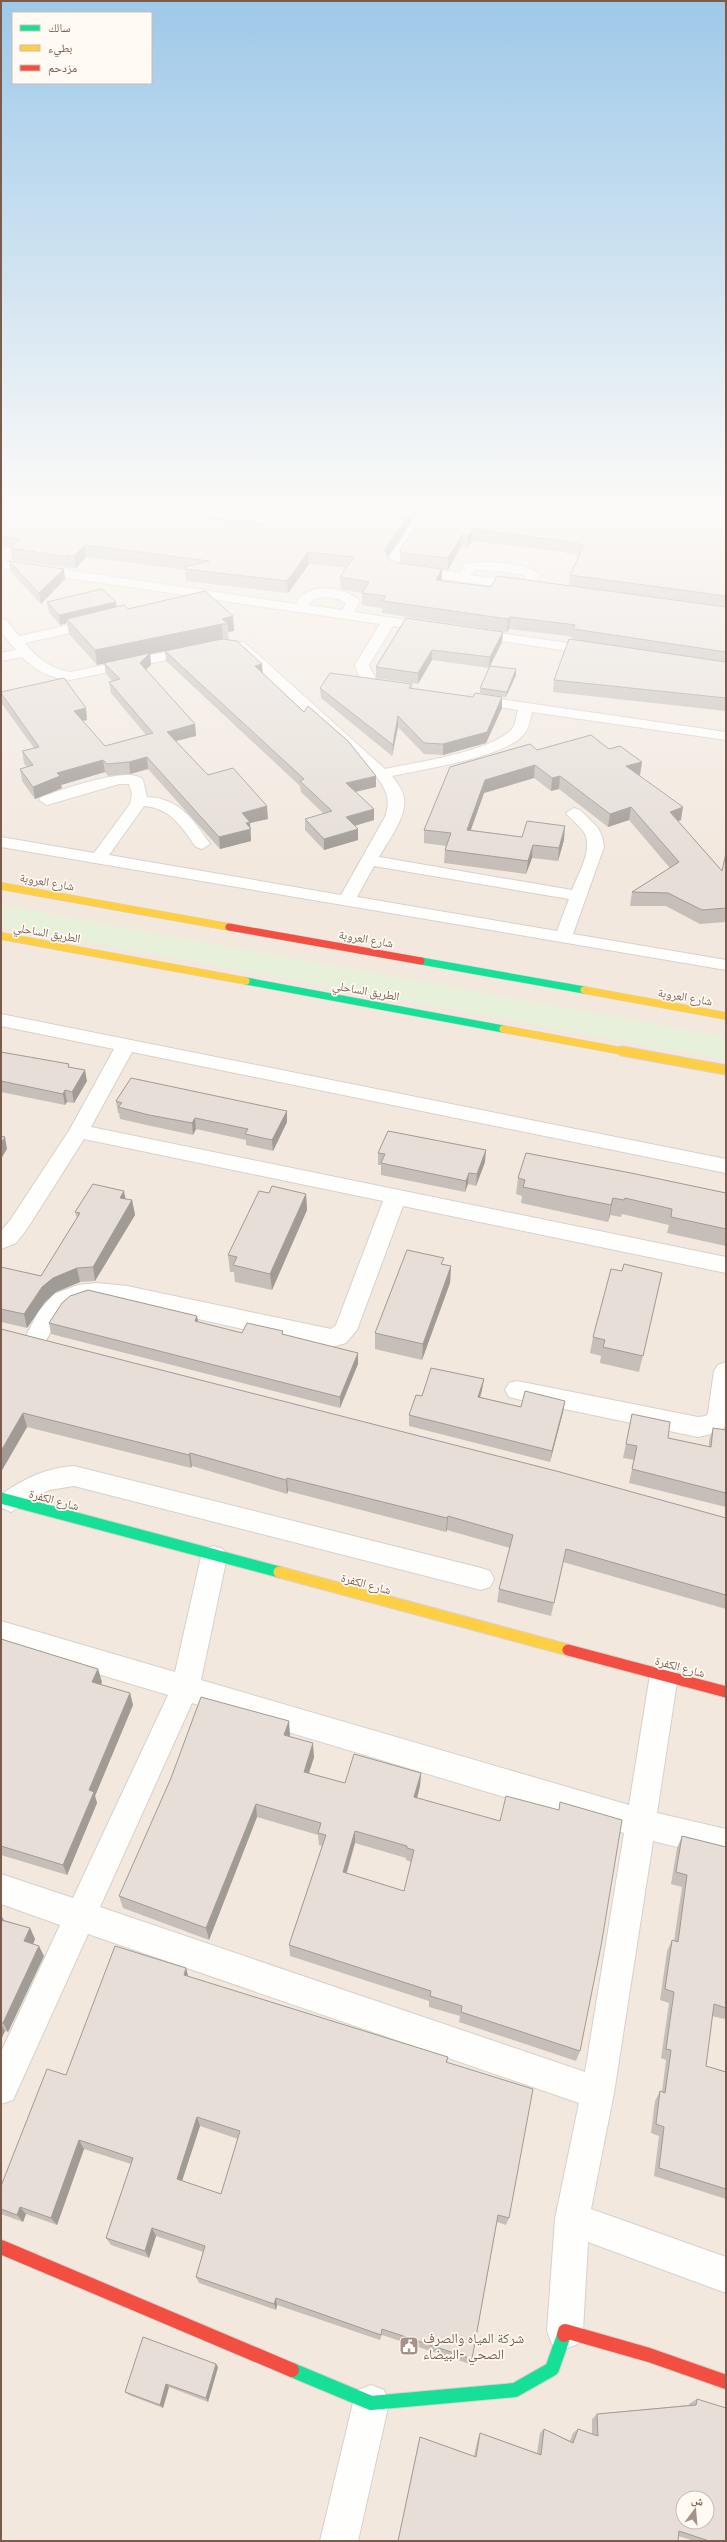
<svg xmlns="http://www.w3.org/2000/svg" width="727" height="2542" viewBox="0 0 727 2542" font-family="'IBM Plex Sans','Noto Naskh Arabic',sans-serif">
<rect width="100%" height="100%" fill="#f9f5f0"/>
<path fill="#f2e8de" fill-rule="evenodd" d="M1,506h725v2035h-725zM683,2498h24v24h-24z"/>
<path fill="#e7f0db" d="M1,905l725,132v23l-725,-134z"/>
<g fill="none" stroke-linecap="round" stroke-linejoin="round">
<defs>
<g id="street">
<path d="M115,506c48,-2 98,8 146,14 9,1 33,-4 38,4 -7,11 -156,-12 -178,-14z"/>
<path d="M424,506h12l-38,58 61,9 5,-9c15,-4 66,-2 75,11l-7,14 -9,1 -125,-17 -10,-4 -2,-7zM476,569l45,5 5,2 -3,6 -53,-7z"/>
<path d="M1,560l295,44c2,-4 4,-8 8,-10 13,-10 46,-6 56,8l-6,10 79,12 7,4 -7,4 -40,-6 -24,39 7,15 21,5 2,3c-6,9 -30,2 -36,-5 -4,-5 -6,-12 -8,-18l25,-41 -379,-56zM326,597l12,2 8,4 -4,7 -34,-5 6,-6z"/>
<path d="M1,619l5,1 13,16 77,-17 5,1 2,3 -2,3 -76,17c12,15 26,26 45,29l125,-26 7,4 -7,4 -125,26c-20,-2 -34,-9 -48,-23l-21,4v-8l15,-3 -15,-18z"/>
<path d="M473,629l122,18 7,4 -7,4 -127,-19 -2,-3z"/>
<path d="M240,642l5,1 140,126c32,-7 104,-17 126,-39 5,-4 5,-14 7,-20l-51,-8 -2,-3 2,-3 5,-1 254,37v8l-194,-28c-2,8 -3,17 -9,23 -20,23 -100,34 -131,41 5,7 11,14 12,22 3,19 -16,43 -25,59l193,33c6,-16 23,-43 11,-59 -5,-7 -12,-11 -17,-18l8,-5 6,2 18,18 4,8 2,11 -31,87 153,26v10l-725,-123v-10l93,16 36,-49 2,-10 -3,-10h-10l-72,21 -8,-5 2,-3c18,-6 90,-33 102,-17l4,17c32,1 47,23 63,47l-8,5 -6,-2c-14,-19 -25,-39 -52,-41l-35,49 232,40 44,-78c6,-17 2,-26 -8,-40l-142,-128 -2,-3zM374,866l195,33 -12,32 -200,-34z"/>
<path d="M1,1014l725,145v14l-594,-121 -41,75 635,130v16l-323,-67 -46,124 -11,13 -18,5 -201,-45c-52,-10 -60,-1 -84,43l-8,3 -8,-3 -3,-6 14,-28 16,-18 24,-9 19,-2 30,3 204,43 5,-4 47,-124 -299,-62 -57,90 -11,14 -15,6v-18l10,-12 59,-90 44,-80 -113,-23z"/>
<path d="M726,1362v63l-5,7 -23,5 -181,-38 -8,-2 -4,-7 4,-7 8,-2 181,36 8,-1 2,-3 6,-42 4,-6z"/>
<path d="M74,1466l407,102 9,3 4,8 -4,8 -9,3 -407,-104 -25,4 -38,22 -9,-4v-14c23,-16 44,-26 72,-28z"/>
<path d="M214,1546l9,3 4,8 -26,123 428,125 21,-130 4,-9 10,-4 10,4 4,9 -21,138 69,16v30l-73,-18 -39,252 -23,116 135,48v36l-138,-51 -5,89 -5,13 -13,5 -13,-5 -5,-13 8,-112 24,-116 -491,-169 -75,166 -12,4v-52l59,-127 -59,-21v-30l72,24 95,-203 -167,-50v-24l174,51 26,-115 4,-8zM192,1703l432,130 -39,239 -485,-165z"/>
<path d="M371,2385l13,5 5,13 -31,138h-38l33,-138 5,-13z"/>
</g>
<g id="fast-far2">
<path d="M421,961l163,29"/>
<path d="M246,981l257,48"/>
</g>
<path id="fast-far1" d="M1,1498l278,74"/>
<path id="fast" d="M292,2370l79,33 144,-13 37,-21 12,-34"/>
<g id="slow-far2">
<path d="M1,886l228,41"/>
<path d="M1,936l245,45"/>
<path d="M584,990l142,26"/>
<path d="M503,1029l124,23"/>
</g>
<path id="slow-far1" d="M622,1051l104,19"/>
<path id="slow" d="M279,1572l289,78"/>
<path id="jam-far2" d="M229,927l192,34"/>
<path id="jam-far1" d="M568,1650l158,42"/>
<g id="jam">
<path d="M1,2247l291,123"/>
<path d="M564,2335l1,-4 84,24 77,27"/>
</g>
</defs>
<use href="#street" stroke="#d7d1cb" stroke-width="2"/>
<use href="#fast-far2" stroke="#d9d2cb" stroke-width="8"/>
<use href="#fast-far1" stroke="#d9d2cb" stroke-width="13"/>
<use href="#fast" stroke="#d9d2cb" stroke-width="16"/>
<use href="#slow-far2" stroke="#d9d2cb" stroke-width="8"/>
<use href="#slow-far1" stroke="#d9d2cb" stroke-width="11"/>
<use href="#slow" stroke="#d9d2cb" stroke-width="13"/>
<use href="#jam-far2" stroke="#d9d2cb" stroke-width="8"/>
<use href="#jam-far1" stroke="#d9d2cb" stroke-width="13"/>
<use href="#jam" stroke="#d9d2cb" stroke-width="16"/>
<use href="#street" fill="#fefefd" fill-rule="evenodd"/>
<use href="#fast-far2" stroke="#16e098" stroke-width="7"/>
<use href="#fast-far1" stroke="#16e098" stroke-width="11"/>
<use href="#fast" stroke="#16e098" stroke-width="14"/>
<use href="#slow-far2" stroke="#ffcf43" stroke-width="7"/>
<use href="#slow-far1" stroke="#ffcf43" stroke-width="9"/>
<use href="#slow" stroke="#ffcf43" stroke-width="11"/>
<use href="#jam-far2" stroke="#f24e42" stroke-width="7"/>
<use href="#jam-far1" stroke="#f24e42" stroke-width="11"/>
<use href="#jam" stroke="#f24e42" stroke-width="14"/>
</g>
<g fill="#c6bfb9" fill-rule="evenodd">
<path d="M1,506h224l-7,7 -10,-1 1,5 54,7 15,-7 -1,-10 1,-1h144l-35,51 1,2 10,4h3l-1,-1v-12l30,-44h296v205l-173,-19 1,-12 18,-40v-3l-5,-1 -58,-7 -2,3 -125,-19v-5l-20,-3v-12l-21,-4 -1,-12 6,-9 -37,-4 -21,29 -102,-12 -1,-11 -99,-13 -10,11 -7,-1 1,1 -58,-8 -2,-12 -9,-1zM472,541l90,11 17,4 -9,19 -1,11 -78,1 -49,-6v-11h6l13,-23 7,1z"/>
<path d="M9,561l56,18 -24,25 -31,-33z"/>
<path d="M47,602h69v5l12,2 105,7 1,15 -6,1 1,7h-6l-73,15 1,11 -5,5 49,54 1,12 -20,5 32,34 60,44 -18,4 1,18 -31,8 -72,-80 -18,5 -22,2 -3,-4 -44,13 1,3 -27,11 -13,-18 -2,-12 7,-2 -3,-4 -2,-12 12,-3 -32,-44 -1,-7v-5l86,28 -4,1 22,25 41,-11 -35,-42 -2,-11 3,-1 -6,-7 -2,-11 -7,2 -28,-31 -2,-11 -7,2 -11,-12z"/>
<path d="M406,618l97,14 -1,10 -13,26 -57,-8 -14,24 -42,-6v-11z"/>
<path d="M165,651l98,22 113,114 -21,5 19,28 -19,6 3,14 -34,10 -19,-20v-11l19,-5 -23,-22 -1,-6 -134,-125z"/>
<path d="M516,675l-10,22 -26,-4v-5z"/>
<path d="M412,684v5l90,19 -16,35 -43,12 -19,-1 -26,-27 -6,29 -71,-58 -1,-10z"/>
<path d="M609,749l33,13 -2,13h-1l42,45 -3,1 44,50 4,-18v69l-26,2 -34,-18h-36l2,-14 38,-24 -41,-48 -21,7 -49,-38 -8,2 -17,-13 -50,15 -13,37 51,7 42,3 -6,21 -26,-3 -6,16 -82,-11 1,-13 1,-4 -22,-3v-13l113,-80z"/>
<path d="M1,1052l69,15 17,14 -13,22 -7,-1 -2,3 -64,-13z"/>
<path d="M116,1101l171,10v11l-14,29 -27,-6v-5l-50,-11 -3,6 -42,-9 -31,-7 -1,-6h-1z"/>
<path d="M378,1153l107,9 -9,24 -8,-2 -3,8 -84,-17v-10h-3z"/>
<path d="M518,1178l208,15v53l-59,-13 2,-8 -47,-11 -1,3 -11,-2 -2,7 -87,-19 1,-7 -6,-2z"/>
<path d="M269,1193l37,1 1,16 -35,80 -37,-8 -1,-10h-4l-2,-17z"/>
<path d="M125,1199l7,1 3,15 -40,66 -15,1 -24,10 -11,10 -18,26 -26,-6v-55l40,9 36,-58 -2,-6z"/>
<path d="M443,1265l8,1 -1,17 -28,77 -47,-11v-16z"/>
<path d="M622,1271l40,2 -23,99 -39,-9 1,-7 -11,-3 3,-16z"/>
<path d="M197,1316l1,6 44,11 41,-2v4l75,18v11l-18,44 -289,-74 -2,-11z"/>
<path d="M1,1329l725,189v91l-163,-47 -12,54 -54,-14 2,-13 11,-41 -63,-18 -1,2 -158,-41 -1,3 -95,-28 -1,2 -164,-41 -26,45z"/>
<path d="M482,1390l-2,7 41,10 44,-6 -2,11 -13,50 -141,-36v-11l13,-19z"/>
<path d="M632,1414l36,24 41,9v-6l4,-13 13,2v77l-97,-24 5,-23 -11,-2z"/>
<path d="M1,1639l97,30 4,13 -2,3 30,8 3,12 -38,91 2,7 -30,72 -66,-20z"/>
<path d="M290,1735l-1,2 25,20 -5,16 36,10 76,-10 -1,13 -3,12 163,253 -4,10 -117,-39 1,-6 -31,-9v-6l-139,-45 -1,-11 33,-99 -3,-1 -1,-10 -61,-18 -48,123 -86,-32 -4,-12zM355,1843l51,15v2l5,2 -7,29 -57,-18z"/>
<path d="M682,1836l44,11v169l-2,3 -12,-3 -6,50 20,6v127l-72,-23 5,-40 -8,-3 4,-32 5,-10 2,1 4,-32 -5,-2 8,-55 -9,-3 7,-49 5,-11 2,1 8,-54 -11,-3 6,-36z"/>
<path d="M1,1915l3,5 26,8 5,11 -2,5 11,12 -36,76 -3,-1 -4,9z"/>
<path d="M186,1968l2,9 260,80 -1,6 62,155 -3,7 -9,-3 -25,137 -2,5 -88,-29 -2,5 -103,-35 -1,5 -77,-27 -3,-6 7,-25 -47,-16 -7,22 -38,-13 -5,-7 25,-74 -47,-15 -27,76 -31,-11 -3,8 -22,-8v-28l65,-111zM200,2126l38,13 -17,55 -39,-13z"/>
<path d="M216,2364l2,3 -10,35 -39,-15 -6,21 -34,-13 -4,-3z"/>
<path d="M697,2399l29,142h-31l-17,-5v5h-280l22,-104 54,19 4,-18 2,-5 57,20 3,-20 4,-4 26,12 3,-8 5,-4 14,5v-15l5,-5 92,-9v-1z"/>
</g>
<g fill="#a19b96">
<path d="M217,506h8l-7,7z"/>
<path d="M415,506h7l-37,55v-12z"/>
<path d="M208,511l1,12 -6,-6z"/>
<path d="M473,529l-1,12 -4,7v-12z"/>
<path d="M462,535l-1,12 -13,23v-12z"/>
<path d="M85,545l1,12 -10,11 -2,-12z"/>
<path d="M308,552l1,12 -21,29 -1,-12z"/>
<path d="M64,569l1,10 -24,25 -2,-11z"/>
<path d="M442,569v12l-7,11 1,-12z"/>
<path d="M116,602l1,10 -50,7v4l-7,2 -1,-10z"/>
<path d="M233,616l1,15 -6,1v-8l-6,-5z"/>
<path d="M510,617l-1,12 -2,3 1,-13z"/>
<path d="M222,624l1,15 -73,15 1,11 -10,9 -1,-11 9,-9 -52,11 -2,-15z"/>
<path d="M503,632l-1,10 -13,26 1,-11z"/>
<path d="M432,650v10l-14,24v-11z"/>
<path d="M262,664l1,11 -8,-9z"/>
<path d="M516,669v6l-10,22 1,-5z"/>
<path d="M502,697v11l-16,35 -43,12v-11z"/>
<path d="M86,708l1,12 -11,2 -2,-11z"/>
<path d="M398,716v11l-6,29 1,-11z"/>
<path d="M195,724l1,12 -28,7 -1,-11z"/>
<path d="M147,757l1,12 -18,5 -1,-12z"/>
<path d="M103,760l2,12 -44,13 1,3 -27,11 -2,-12 24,-14z"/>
<path d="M642,762l-2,13 -16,4 2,-13z"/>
<path d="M535,765l-1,13 -50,15 -18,50 1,-13 18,-50z"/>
<path d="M376,776v11l-30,7v-11z"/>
<path d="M560,776l-1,13 -8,2 1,-13z"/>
<path d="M267,806l1,13 -18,4 1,18 -31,8 -1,-12 23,-24z"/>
<path d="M631,807l-2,13 -21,7 2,-13z"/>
<path d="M683,807l-2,13 -14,5 3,-13z"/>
<path d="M374,809v11l-28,8v-11z"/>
<path d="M565,826l-1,14 -6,21 1,-13z"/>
<path d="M358,829v11l-34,10v-11z"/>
<path d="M533,845l-1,13 -6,16 2,-13z"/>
<path d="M85,1070l2,11 -13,22 -2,-11z"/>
<path d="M65,1090l2,12 -2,3 -2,-11z"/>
<path d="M287,1111v11l-14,29 -1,-11z"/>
<path d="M195,1118l1,11 -3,6 -1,-12z"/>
<path d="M5,1137l2,12 -6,10v-16z"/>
<path d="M486,1150l-1,12 -9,24 1,-12z"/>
<path d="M469,1173l-1,11 -3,8 1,-11z"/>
<path d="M124,1191l3,15 -7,-8z"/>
<path d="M306,1194l1,16 -35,80 -2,-16z"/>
<path d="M613,1198l-3,17 -2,7 3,-17z"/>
<path d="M132,1200l3,15 -40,66 -2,-14z"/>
<path d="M451,1266l-1,17 -28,77 1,-16z"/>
<path d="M77,1268l3,14 -24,10 -11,10 -18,26 -3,-14 18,-27 11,-9z"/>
<path d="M197,1316l2,11 -4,-6z"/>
<path d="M358,1353v11l-18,44v-11z"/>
<path d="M484,1379l-2,11 -5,18 1,-11z"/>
<path d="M565,1401l-2,11 -13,50 2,-11z"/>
<path d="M23,1413l4,14 -26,45v-21z"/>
<path d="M190,1453l2,13 -1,2 -2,-13z"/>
<path d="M287,1478l1,13 -1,3 -1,-14z"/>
<path d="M448,1516l-1,14 -1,2 1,-14z"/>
<path d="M98,1669l4,13 -6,13 -4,-13z"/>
<path d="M130,1693l3,12 -38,91 2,7 -30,72 -4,-10 26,-75z"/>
<path d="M289,1721l1,14 -5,14 -1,-14z"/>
<path d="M313,1743l1,14 -9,28 -1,-13z"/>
<path d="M421,1773l-1,13 -6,24v-13z"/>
<path d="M256,1804l1,13 -48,123 -3,-12z"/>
<path d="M355,1831v12l-12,41v-12z"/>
<path d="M1,1915l4,8 -4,3z"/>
<path d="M30,1928l5,11 -5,13 -6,-11z"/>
<path d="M39,1946l5,10 -36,76 -5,-9z"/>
<path d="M186,1968l3,11 -5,-4z"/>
<path d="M1,2025l4,6 -4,9z"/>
<path d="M197,2117l3,9 -20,61 -3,-8z"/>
<path d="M79,2140l5,9 -27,76 -6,-7z"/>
<path d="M20,2207l6,7 -3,8 -6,-7z"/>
<path d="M152,2228l4,8 -7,22 -4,-7z"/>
<path d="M276,2298l1,7 -1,5 -2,-6z"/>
<path d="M216,2364l2,3 -10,35 -2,-4z"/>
<path d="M166,2384l3,3 -6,21 -3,-3z"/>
</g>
<g fill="#e6ded7" stroke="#a19b96" fill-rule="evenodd">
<path d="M1,506h164l43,5 -5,6 60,7 6,-7h35l11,-6 -9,-4h-29l1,-1h137l-30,43 3,10 10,4 44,6 -6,11 55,7 6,-11 229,31v45l-153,-23 2,-4 -7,-1 -58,-7 -2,2 -125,-18 3,-5 -24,-3 7,-11 -29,-5 14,-20 -46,-5 -21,29 -102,-12v-2l24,-6 -124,-16 -11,11 -8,-1 2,2 -58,-9 10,-9 -19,-3z"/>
<path d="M430,506h285l11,1v89l-156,-21 14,-30 -21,-4 -90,-12 -5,7 -6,-1 -14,23 -46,-5 -2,-3z"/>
<path d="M9,561l55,8 -25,24z"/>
<path d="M102,589l14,13 -57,13 -12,-13z"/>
<path d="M205,591l28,25 -11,3 6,5h-6l-127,26 -28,-31 57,-14 4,4z"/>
<path d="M406,618l97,14 -13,25 -58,-7 -14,23 -42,-6z"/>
<path d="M222,639l15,2 25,23 -7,2 49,46 4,-6 40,35 28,35 -30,7 28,26 -28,8 12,12 -34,10 -19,-20 27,-8 -32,-30 4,-2 -139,-128z"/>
<path d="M569,639l157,23v36l-172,-18z"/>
<path d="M150,653l-10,10 55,61 -28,8 41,43 25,-7 34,38 -25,7 8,9 -4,1 5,6 -32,8 -72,-80 -18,5 -22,2 -4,-4 -46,13 3,3 -27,11 -13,-18 13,-4 -11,-14 17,-4 -38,-54v-1l63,-14 22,30 -12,3 31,35 48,-13 -44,-51 11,-3 -16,-16z"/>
<path d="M490,666l26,3 -9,23 -27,-4z"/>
<path d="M330,673l82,11 -3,4 64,9 2,-4 27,4 -15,35 -44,12 -19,-1 -26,-27 -5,29 -73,-57z"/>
<path d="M591,735l18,14 11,-3 22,16 -16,4 57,41 -13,5 52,59 4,-18v55l-24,2 -34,-17 -36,-1 47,-30 -48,-55 -21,7 -50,-38 -8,2 -17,-13 -50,15 -18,50 55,7 5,-16 38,5 -6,22 -26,-3 -5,16 -83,-11 6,-17 -27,-3 26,-63 80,-23 7,6z"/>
<path d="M1,1052l68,12 -1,3 17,3 -13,22 -7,-2 -2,4 -62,-13z"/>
<path d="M131,1078l156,33 -15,29 -27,-6 3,-5 -53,-11 -3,5 -43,-8 -31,-8 4,-4 -6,-2z"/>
<path d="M388,1131l98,19 -9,24 -8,-1 -3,8 -85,-18 4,-9 -7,-1z"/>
<path d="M1,1136l4,1 -4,6z"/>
<path d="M526,1153l105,20 95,20v36l-55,-12 1,-8 -47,-11 -1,2 -11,-2 -2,7 -88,-18 2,-7 -7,-2z"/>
<path d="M93,1184l31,7 -4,7 12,2 -39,67 -16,1 -24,10 -11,9 -18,27 -23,-5v-42l40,9 39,-63 -5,-1z"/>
<path d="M272,1186l34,8 -36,80 -37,-9 4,-8 -9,-2 31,-64 10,2z"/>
<path d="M407,1250l37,8 -3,6 10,2 -28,78 -48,-11z"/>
<path d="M624,1264l38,9 -19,83 -40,-9 2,-7 -12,-3 18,-68 11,2z"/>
<path d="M88,1290l109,26 -2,5 47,12 5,-10 36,8 -1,3 76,19 -18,44 -291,-74 13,-20 8,-7z"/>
<path d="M1,1329l559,143 166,46v77l-160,-46 -12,54 -55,-14 14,-54 -65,-19 -1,2 -160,-40 -1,2 -96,-27 -1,2 -166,-42 -22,38z"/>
<path d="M431,1368l53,11 -6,18 43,10 4,-16 40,10 -13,50 -143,-36 7,-20 6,1z"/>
<path d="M632,1414l38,8 -2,16 43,9 2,-19 13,2v63l-94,-24 5,-23 -11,-2z"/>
<path d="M1,1639l97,30 -6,13 38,11 -41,97 5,2 -31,73 -62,-19z"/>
<path d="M201,1697l88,24 -5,14 29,8 -9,29 41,11 9,-29 67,19 -7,24 86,24 6,-25 53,14 1,-8 62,18 -21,126 -21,105 -119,-39 1,-6 -32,-10 1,-5 -142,-46 37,-110 -8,-2 3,-10 -65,-19 -50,124 -87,-32 52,-118zM355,1831l52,15v2l7,2 -10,41 -61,-19z"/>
<path d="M682,1836l44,11v161l-12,-4 -8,62 20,6v117l-67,-21 5,-41 -8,-3 4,-33 5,2 6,-43 -5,-1 8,-57 -9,-3 7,-49 6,2 9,-67 -11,-3z"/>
<path d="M1,1920l29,8 -6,13 15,5 -36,77 -2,-1z"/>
<path d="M115,1946l71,22 -2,7 264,82 -2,5 87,27 -24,129 -11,-3 -26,144 -90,-30 -1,6 -105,-37 -2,6 -78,-27 9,-31 -53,-18 -7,23 -39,-13 27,-80 -54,-18 -28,78 -31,-11 -3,8 -16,-6v-23l46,-117 19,6zM197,2117l43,14 -19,63 -44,-15z"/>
<path d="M143,2337l73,27 -10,34 -40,-14 -6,21 -35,-13z"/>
<path d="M697,2399l29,9v133h-17l-30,-10 -1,10h-280l22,-104 56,20 4,-24 61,22 3,-26 29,14 5,-14 20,7 -1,-22 99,-9zM683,2498h24v24h-24z"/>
</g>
<linearGradient id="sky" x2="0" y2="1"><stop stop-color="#9ec9e9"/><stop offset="0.59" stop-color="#fcfaf8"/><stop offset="1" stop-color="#fcfaf8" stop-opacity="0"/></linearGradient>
<rect width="727" height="862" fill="url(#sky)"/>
<defs>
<symbol id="civic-square" viewBox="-11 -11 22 22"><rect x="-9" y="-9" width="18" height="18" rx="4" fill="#a69286" stroke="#fffaf3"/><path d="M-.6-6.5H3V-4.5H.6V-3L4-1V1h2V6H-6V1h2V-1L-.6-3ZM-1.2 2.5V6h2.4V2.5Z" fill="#fff"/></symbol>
</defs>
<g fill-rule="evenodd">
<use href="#civic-square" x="398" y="2335" width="22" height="22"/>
</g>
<g text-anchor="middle" stroke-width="3.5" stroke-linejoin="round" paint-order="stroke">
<g font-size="12" fill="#7a5c4d" stroke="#fffaf3">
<text transform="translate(47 882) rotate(10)" y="4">شارع العروبة</text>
<text transform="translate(47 933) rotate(10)" y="4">الطريق الساحلي</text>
<text transform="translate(366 939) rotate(10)" y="4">شارع العروبة</text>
<text transform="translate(366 991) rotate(10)" y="4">الطريق الساحلي</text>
<text transform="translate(685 997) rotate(10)" y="4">شارع العروبة</text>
<text transform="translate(54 1500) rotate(15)" y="4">شارع الكفرة</text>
<text transform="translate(366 1584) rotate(15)" y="4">شارع الكفرة</text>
<text transform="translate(680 1667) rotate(15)" y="4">شارع الكفرة</text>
</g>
<g font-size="14" fill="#7a5c4d" stroke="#fffaf3" text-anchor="start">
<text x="423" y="2343">شركة المياه والصرف<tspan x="423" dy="16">الصحي -البيضاء</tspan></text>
</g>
</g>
<rect width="727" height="2542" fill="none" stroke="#7a5c4d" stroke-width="4"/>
<rect x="12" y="12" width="140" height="72" fill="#fffaf3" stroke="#cabbb1"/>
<rect x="20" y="25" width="20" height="6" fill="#16e098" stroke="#cabbb1"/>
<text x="48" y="32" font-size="12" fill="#7a5c4d">سالك</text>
<rect x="20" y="45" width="20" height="6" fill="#ffcf43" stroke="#cabbb1"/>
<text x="48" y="52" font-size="12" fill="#7a5c4d">بطيء</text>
<rect x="20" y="65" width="20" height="6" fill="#f24e42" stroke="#cabbb1"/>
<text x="48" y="72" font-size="12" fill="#7a5c4d">مزدحم</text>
<g transform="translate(695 2510) rotate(16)"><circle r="19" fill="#fffaf3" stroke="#cabbb1"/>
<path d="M0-3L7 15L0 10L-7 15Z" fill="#a69286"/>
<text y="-6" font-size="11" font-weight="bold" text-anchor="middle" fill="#7a5c4d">ش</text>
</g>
</svg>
